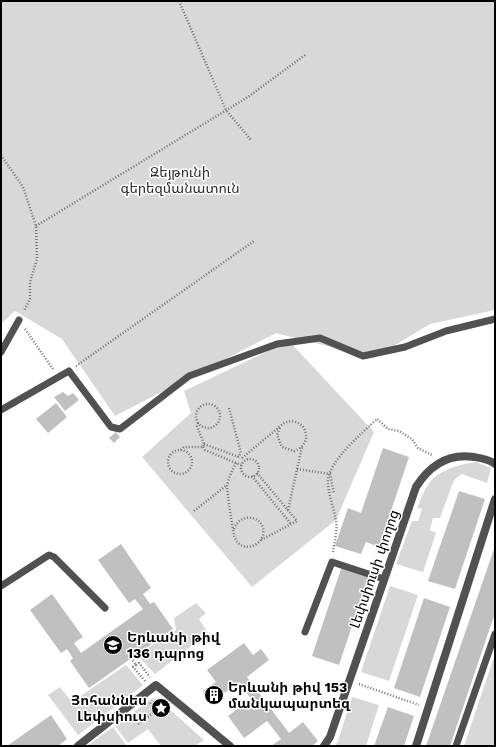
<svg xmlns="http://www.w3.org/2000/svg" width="496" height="747" viewBox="0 0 496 747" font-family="'Work Sans','Noto Sans Armenian',sans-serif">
<rect width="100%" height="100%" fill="#fff"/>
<g fill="#d8d8d8">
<path d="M1,1h494v309l-65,14 -56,34 -98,-25 -161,83 -53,-77 -47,-28 -14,13z"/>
<path d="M289,341l85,91 -38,88 -84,67 -110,-130 49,-44 -7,-22z"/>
<path d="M476,462l15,6 -4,15 -25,-9 -7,5 -3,6 -12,33h-7l-3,12 6,3 -13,39 -27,-8 16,-43h6l4,-12 -5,-1c4,-8 7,-19 13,-26 9,-12 31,-18 46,-20z"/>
<path d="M390,586l28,9 -29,86 -28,-9z"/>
<path d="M196,603l10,10 -7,6 9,14 -53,41 -18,-19 39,-25 -2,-12z"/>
<path d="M495,654v92h-31z"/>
<path d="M126,665l17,20 -65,50 -30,-40 12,-8 12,15z"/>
<path d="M352,697l27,8 -13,41h-31l3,-5z"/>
<path d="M151,699h7l46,41 -9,6h-34l-13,-17 -20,14 -13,-17 18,-13 11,12 -10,-13z"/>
<path d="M113,727l13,18 -1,1h-38z"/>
</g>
<g fill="#c0c0c0">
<path d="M63,392l5,4 5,-3 6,7 -14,11 -11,-14z"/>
<path d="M56,403l11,14 -19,16 -12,-14z"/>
<path d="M116,432l4,5 -6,6 -5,-5z"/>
<path d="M383,448l26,9 -30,90 -13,-5 -5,12 -26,-8 13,-38 13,5z"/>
<path d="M459,491l26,8 -30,90 -27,-8z"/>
<path d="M121,544l30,44 -8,6 7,10 4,-2 19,27 -84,59 -19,-27 3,-3 -6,-9 -6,4 -31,-43 22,-16 31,43 -9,6 7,10 62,-44 -8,-10 -6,4 -31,-43z"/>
<path d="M495,546v67l-45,133h-24z"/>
<path d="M342,566l27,9 -30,90 -27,-9z"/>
<path d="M424,598l26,9 -30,90 -26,-9z"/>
<path d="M244,643l9,12 8,-6 8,11 -22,17 42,56 14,-11 15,19 -6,5h-41l10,-7 -14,-18 -23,17 -16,-22 23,-17 -12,-17 -27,20 -9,-11 13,-9 -9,-12z"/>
<path d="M388,707l26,9 -10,30h-30z"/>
<path d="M51,715l16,24 -9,7h-51z"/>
</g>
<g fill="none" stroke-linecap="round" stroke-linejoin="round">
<g stroke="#737373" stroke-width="2.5" stroke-dasharray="1 2" stroke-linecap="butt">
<path d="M179,1l47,109 25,30"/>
<path d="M1,155l22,32 13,39 1,33 -7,23v17l-6,12"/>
<path d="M36,226l212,-129 57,-42"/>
<path d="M25,329l28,40"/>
<path d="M76,366l178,-125"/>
<circle cx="208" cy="416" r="12"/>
<path d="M229,408l12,45 -3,4"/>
<path d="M204,444l35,13"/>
<path d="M203,447l2,3 36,15"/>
<circle cx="180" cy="462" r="12"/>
<path d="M181,450l3,-3h19l1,-3 -7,-18 1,-3"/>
<path d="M242,458l42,-35c21,-9 32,21 10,28l-12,-4 -5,-12 3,-8"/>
<circle cx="250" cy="468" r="9"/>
<path d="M297,469l33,5 4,20"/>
<path d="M257,473l40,48 -36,19"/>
<path d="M252,476l39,48"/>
<path d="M288,510l14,-63"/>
<path d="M194,511l33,-26"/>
<path d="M234,529c7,-19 33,-12 29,6 -4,14 -23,16 -28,3 -2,-3 -8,-48 -8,-52 1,-7 6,-17 9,-23"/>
<path d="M333,552c1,-9 5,-22 3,-31 -2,-13 -8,-26 -8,-40 0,-19 35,-49 49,-62l11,10 11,2 13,8 6,9 14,7"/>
<path d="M131,658l5,7"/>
<path d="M136,665l3,-2 11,14"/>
<path d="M136,665l-3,2 12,14"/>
<path d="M359,684l60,21"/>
<path d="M150,703l12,13"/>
<path d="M138,724l19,-14"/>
</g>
<g stroke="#515151" stroke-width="7">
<path d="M1,352l18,-32"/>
<path d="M1,410l68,-39 42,56 9,2 69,-53 88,-32 43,-6 43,18 42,-9 41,-16 49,-12"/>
<path d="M1,586l48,-31 5,2 51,51"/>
<path d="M305,632l27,-70 52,17"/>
<path d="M456,746l39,-112"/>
</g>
<g stroke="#515151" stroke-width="8">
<path d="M78,746l78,-61 74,61"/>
<path d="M324,746l6,-9 86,-250c14,-22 32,-34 58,-30 7,1 15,2 21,7"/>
<path d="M416,746l79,-247"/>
</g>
</g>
<defs>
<symbol id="school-disc" viewBox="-11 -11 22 22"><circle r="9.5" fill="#000" stroke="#fff"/><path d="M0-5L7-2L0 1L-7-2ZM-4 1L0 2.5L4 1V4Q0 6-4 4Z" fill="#fff"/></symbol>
<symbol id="building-disc" viewBox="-11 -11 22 22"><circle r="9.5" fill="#000" stroke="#fff"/><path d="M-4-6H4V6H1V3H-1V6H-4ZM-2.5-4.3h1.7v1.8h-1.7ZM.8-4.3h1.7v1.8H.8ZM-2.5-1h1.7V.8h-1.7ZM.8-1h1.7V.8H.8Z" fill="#fff"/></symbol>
<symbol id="sight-disc" viewBox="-11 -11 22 22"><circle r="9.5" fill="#000" stroke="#fff"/><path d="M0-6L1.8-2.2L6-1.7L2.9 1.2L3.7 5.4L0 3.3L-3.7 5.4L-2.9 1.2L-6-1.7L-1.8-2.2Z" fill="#fff"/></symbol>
</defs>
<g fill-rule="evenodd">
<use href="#school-disc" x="102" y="634" width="22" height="22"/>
<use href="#building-disc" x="203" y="684" width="22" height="22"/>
<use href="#sight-disc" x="150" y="697" width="22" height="22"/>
</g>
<g text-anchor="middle" stroke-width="3" stroke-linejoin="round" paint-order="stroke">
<g font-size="14" fill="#2f2f2f" stroke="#fff">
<text x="180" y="177">Զեյթունի<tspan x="180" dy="16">գերեզմանատուն</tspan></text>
</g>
<g font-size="14" fill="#000" stroke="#fff">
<text transform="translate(374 569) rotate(-71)" y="5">Լեփսիուսի փողոց</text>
</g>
<g font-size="14" font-weight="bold" fill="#000" stroke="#fff" text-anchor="start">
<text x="127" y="642">Երևանի թիվ<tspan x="127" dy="16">136 դպրոց</tspan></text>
<text x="228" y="692">Երևանի թիվ 153<tspan x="228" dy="16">մանկապարտեզ</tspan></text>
<text x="147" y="705" text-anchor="end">Յոհաննես<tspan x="147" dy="16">Լեփսիուս</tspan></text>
</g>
</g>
<rect width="496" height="747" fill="none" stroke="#000000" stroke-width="4"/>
</svg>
